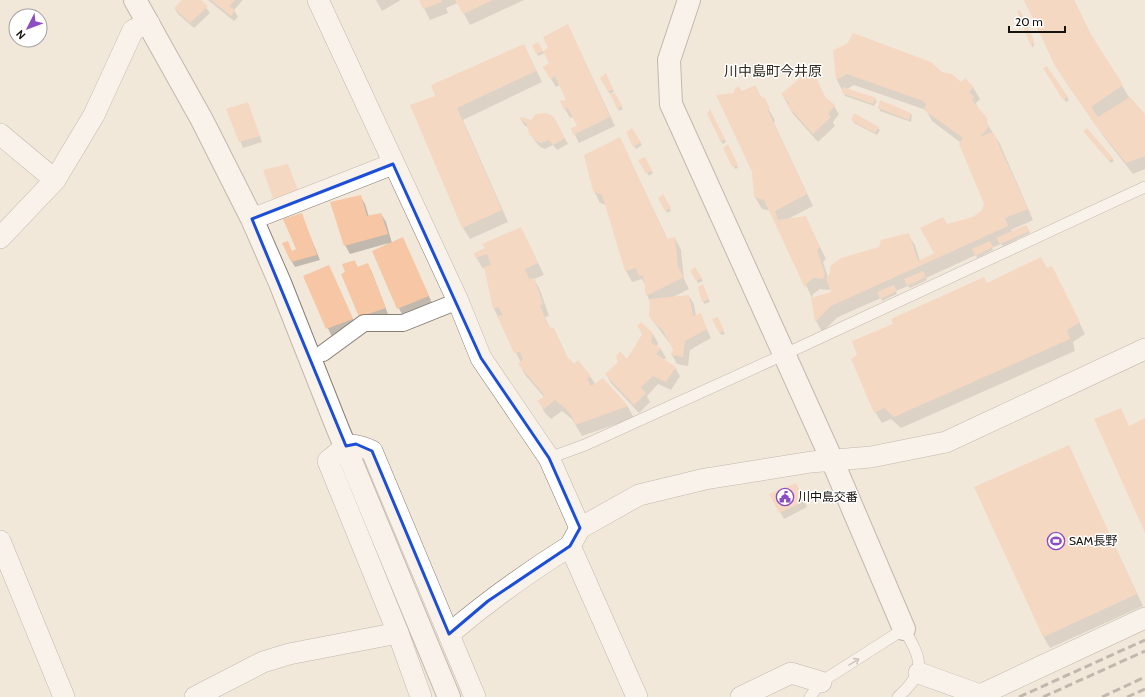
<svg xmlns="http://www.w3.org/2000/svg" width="1145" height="697" viewBox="0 0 1145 697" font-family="Cabin,'Noto Sans JP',sans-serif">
<rect width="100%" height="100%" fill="#f2e8da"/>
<g fill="#0003">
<path d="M183,0h17l10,13 -16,15 -16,-14 -3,-5z"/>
<path d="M208,0h34v1l-8,9 4,7 -4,4z"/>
<path d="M376,0h25l-19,11z"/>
<path d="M420,0h104l-54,25 -12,-22 -12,5 2,5 -18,7z"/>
<path d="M1024,0h50l19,39 36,58 16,19v53l-12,5 -29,-37 -41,-59z"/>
<path d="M1018,11l16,33 -1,4 -1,-2z"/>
<path d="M568,25l47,101 -36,17 -7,-14 6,-2 -5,-10 -3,1 -9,-16 6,-2 -7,-15 -4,2 -12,-20 7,-4 -6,-10 -7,3 -4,-11 3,-2 6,9 6,-3z"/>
<path d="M524,45l18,37 -79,38 45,102 -38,17 -7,-11 -52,-122 25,-10z"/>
<path d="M834,50l107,23 20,10 12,4 7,12 -4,4 3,8 21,33 33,76 -22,10 1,2 14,-6 4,7 -27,13 -2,-2 -9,4 1,2 -16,8 -1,-3 -50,23 1,2 -17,8 -2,-2 -12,5 1,3 -15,7 -1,-3 -43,19 -16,15 -6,-11 -4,-22 21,-6 -2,-5 -2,2 -9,-1 -7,5 -1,4 -41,-87 -9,-2 -7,-12 -2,-26 -12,-79 14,-5 20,33 -1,3 39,83 -27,14 19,-3 21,42 -3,3 5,15 80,-43 7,11 5,16 15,-7 11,-29 28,-7 9,-7 2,-7 -24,-61 -29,-22 -6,-11 -72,-25 -7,4 28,10 2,2 -3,5 -29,-10 -8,-16z"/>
<path d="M812,69l14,30 8,7 5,8 -6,8 2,4 -17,16 -25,-28 -11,-20z"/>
<path d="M1044,69l23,28 2,3 -3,2z"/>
<path d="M606,75l8,17 -4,2 -9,-16z"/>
<path d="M614,94l9,15 -4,2 -7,-16z"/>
<path d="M247,103l15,39 -19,6 -16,-39z"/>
<path d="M879,108l32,6 1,2 -1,6 -31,-11z"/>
<path d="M710,111l16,31 -3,2 -2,-2z"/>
<path d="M553,118l15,26 -11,6 -4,-5 -8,4 -5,-2 -6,-7 -5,-12 -5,-3 -3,-5 10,1z"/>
<path d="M853,120l25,8 2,2 -3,5 -23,-12z"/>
<path d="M632,130l10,15 -6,4 -9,-17z"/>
<path d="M1084,132l28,26 2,3 -3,2z"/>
<path d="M620,139l48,101 7,-2 6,12 3,29 5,10 -18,9 18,-2 5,8 2,12 4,-1 11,23 -21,12 -2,16 -11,-2 -5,-9 2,-6 -24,-32v-15l-3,-7 -2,-10 -3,-6 -10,3 -6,-11 -20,-66 -6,-2 -6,-12z"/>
<path d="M729,147l9,21 -3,1 -11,-21z"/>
<path d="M645,158l8,15 -4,3 -9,-15z"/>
<path d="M360,196l5,8 4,13 12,-3 5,8 6,21 11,-4 30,66 -30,12 -30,-65 16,-9 -39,11 -5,-9z"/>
<path d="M663,196l8,15 -4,2 -8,-15z"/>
<path d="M301,214l19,46 -25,7 -3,-5 5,-12z"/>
<path d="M527,240l17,35 -10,4 6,11 9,26 -4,1 5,11 3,1 7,12 8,18 22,17 5,8 8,-5 25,28 6,11 -52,18 -10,-17 -10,-8 -11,8 -6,-6 -6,-12 5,-4 -18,-21 -7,-12 2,-1 -27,-54 -9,-41 -2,1 -7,-12z"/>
<path d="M354,261l4,7 13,2 17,44 -24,8 -18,-49z"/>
<path d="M1052,267l33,67 -12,8 2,9 -174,77 -10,-9 -9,4 -7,-11 112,-128z"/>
<path d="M695,268l8,13 -5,2 -7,-12z"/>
<path d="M333,275l24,53 -25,9 -28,-60z"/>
<path d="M699,288h5l6,14 -6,2z"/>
<path d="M713,319l6,2 6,13 -4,1z"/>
<path d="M638,326l15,8 5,9 -1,4 4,2 5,9 -3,2 12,7 5,9 -9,14 -13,-6 -11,12 3,6 -11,11 -28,-30 -5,-9 21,-14 16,-25z"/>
<path d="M1068,446l75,160 -93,42 -7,-12z"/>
<path d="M796,484l11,23 -23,12 -13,-24z"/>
</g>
<g fill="#f7c6a4">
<path d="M182,0h19l7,6 -18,17 -16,-15z"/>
<path d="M211,0h24l-6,6 6,4 -4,6z"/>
<path d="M419,0h23v2l-19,7z"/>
<path d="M455,0h38l-30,14z"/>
<path d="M1024,0h50l15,31 34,54 -32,22 7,10 32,-20 15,17v42l-19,7 -30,-37 -41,-60z"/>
<path d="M1020,10l14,30 -3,7 -14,-36z"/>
<path d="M568,24l42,93 -37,18 -2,-7 6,-2 -9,-18 -4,2 -4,-9 6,-1 -11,-24 -5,3 -7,-12 6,-4 -6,-12 -7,3 -4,-9 6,-3 5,9 5,-3 -5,-11z"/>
<path d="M853,33l78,29 11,10 10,2 9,8 4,-4 9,9 -5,5 5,5 -2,3 15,18 1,10 -9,9 14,-5 35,77 -23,9 3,8 -177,80 -16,16 -4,-24 20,-6 -5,-14 4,-5v-7l11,-8 38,-11 2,-7 28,-7 9,28 16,-8 -14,-25 23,-11 4,7 26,-7 9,-7 2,-6 -25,-60 4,-6 -39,-28 2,-6 -3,-3 -76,-27 -11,6 -3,-30 14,-6z"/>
<path d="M524,44l12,27 -79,37 45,102 -40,18 -52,-123 25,-9 -4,-11z"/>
<path d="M1047,66l21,31 -5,3 -20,-32z"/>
<path d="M812,68l13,29 10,8 -7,9 3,3 -18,17 -26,-29 2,-2 -8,-9z"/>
<path d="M606,73l7,16 -5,3 -8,-14z"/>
<path d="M756,85l4,11 5,2 5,10 -2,3 39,83 -32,17 3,9 28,-4 14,31 -3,3 8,24 -2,5 -9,-1 -7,5 -2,5 -41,-88 -10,-3 -2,-25 -36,-77 18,-2v-3l4,-4 4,5z"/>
<path d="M843,87l33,11 -3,6 -31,-11z"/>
<path d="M615,93l7,13 -5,3 -7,-15z"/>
<path d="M880,100l31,13 -2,7 -31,-12z"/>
<path d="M248,102l12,34 -21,6 -13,-33z"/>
<path d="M710,109l15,30 -4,3 -14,-28z"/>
<path d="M547,113l7,4 11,21 -12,7 -4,-5 -8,3 -5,-2 -7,-7 -2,-10 -8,-5 3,-2 9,3 5,-6z"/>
<path d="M854,113l25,14 -4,6 -24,-13z"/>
<path d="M632,128l9,14 -8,5 -7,-15z"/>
<path d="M1087,128l26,30 -4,3 -26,-30z"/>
<path d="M620,137l47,102 8,-2 3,30 6,10 -38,19 -3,-21 -4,1 -3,-8 -11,3 -23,-76 -9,-4 -9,-36z"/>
<path d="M728,144l10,21 -6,2 -9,-19z"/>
<path d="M645,157l7,13 -6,4 -8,-14z"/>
<path d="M288,164l12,31 -25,9 -12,-34z"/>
<path d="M663,194l8,14 -6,3 -7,-13z"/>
<path d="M361,195l6,21 14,-3 7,21 -44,12 -14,-44z"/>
<path d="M302,213l15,42 -26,7 -9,-19 6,-2 4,10 4,-2 -13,-30z"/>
<path d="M1026,225l4,6 -30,13 -4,-6z"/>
<path d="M521,227l17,36 -13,6 4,10 5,-1 9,26 -3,2 9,21 5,1 12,27 8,9 4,-4 13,16 -4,3 4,7 12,-8 25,28 -53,19 -3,-9 -7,-8 -10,-8 -11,9 -7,-8 8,-5 -27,-32 5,-5 -3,-7 -6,1 -17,-37 6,-1 -5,-8 -5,2 -9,-42 7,-2 -4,-11 -12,4 -1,-5 11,-5 -3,-4z"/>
<path d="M403,237l26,59 -32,13 -25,-58z"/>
<path d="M990,241l3,6 -18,9 -3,-7z"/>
<path d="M1041,257l6,11 5,-2 28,56 -13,8 3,9 -176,78 -10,-9 -10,5 -23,-54 6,-4 -5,-14 41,-17 -2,-5 93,-42 3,6z"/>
<path d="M355,260l2,7 11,-4 18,45 -27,9 -18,-43 4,-2 -3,-8z"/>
<path d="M329,265l24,54 -27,10 -23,-53z"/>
<path d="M695,267l7,11 -6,3 -6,-10z"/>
<path d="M923,271l3,6 -19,9 -3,-7z"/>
<path d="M703,284l6,15 -7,3 -4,-15z"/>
<path d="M894,285l3,6 -17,8 -3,-7z"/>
<path d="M689,295l4,21 8,-3 6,16 -22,12 -2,16 -12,-2 2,-6 -10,-18 -14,-14 1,-18z"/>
<path d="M718,317l6,14 -5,2 -7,-14z"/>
<path d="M641,322l12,11 -2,10 10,5 -5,6 20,13 -10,15 -13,-6 -12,11 5,6 -12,12 -29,-31 13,-12 -2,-6 4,-5 7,8 16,-26 -6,-7z"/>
<path d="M1121,408l8,18 16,-8v115l-51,-114z"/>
<path d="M1069,445l68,149 -94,43 -69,-150z"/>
<path d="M796,483l9,18 -26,12 -10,-19z"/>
</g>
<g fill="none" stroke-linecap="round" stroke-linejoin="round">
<defs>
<g id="service">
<path d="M549,458l36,-13 198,-90 362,-168"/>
<path d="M810,697l11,-15 83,-53c18,31 23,42 -6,68"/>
</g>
<path id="pedestrian" d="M323,353l41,-30h39l55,-22"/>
<g id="minor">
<path d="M318,0l140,301 23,57 68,100 31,70"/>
<path d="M0,134l55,46"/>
<path d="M252,219l141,-55"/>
<path d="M0,238l55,-58 39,-65 39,-85 16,-7"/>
<path d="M0,541l64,156"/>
<path d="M449,634c39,-33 78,-61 121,-88"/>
<path d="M919,673l61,22 165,-77"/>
<path d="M195,697l68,-35 26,-8 109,-21"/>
<path d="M421,697l-23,-64 -70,-172c20,-16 20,-21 44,-10l103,246"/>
<path d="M637,697l-67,-151 10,-18 59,-33 66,-16 106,-17 60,-5 75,-15 199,-93"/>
<path d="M741,697l50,-24 30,9"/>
</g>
<g id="tertiary">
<path d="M135,0l67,120 50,99 28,64 57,144 112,270"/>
<path d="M689,0l-20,60 2,44 161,356 72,169"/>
</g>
</defs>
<use href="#service" stroke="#877e71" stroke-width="12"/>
<use href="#pedestrian" stroke="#877e71" stroke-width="18"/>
<use href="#minor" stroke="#877e71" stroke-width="22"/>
<use href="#tertiary" stroke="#877e71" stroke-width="24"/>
<use href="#service" stroke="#fff" stroke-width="11"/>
<use href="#pedestrian" stroke="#fff" stroke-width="16"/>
<use href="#minor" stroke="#fff" stroke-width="21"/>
<use href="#tertiary" stroke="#fff" stroke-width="22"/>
<g stroke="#867f76" stroke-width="3" stroke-dasharray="8 4" stroke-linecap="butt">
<path d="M1019,697l126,-57"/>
<path d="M1043,697l102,-46"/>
<path d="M1102,697l43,-20"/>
<path d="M1127,697l18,-8"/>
</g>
</g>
<defs><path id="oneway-shaft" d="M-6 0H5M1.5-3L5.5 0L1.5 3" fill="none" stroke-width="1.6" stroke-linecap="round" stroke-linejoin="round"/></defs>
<use stroke="#a2a09f" href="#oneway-shaft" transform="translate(854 662) rotate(-32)"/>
<path d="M0 0H1145V697H0ZM393,164l88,194 68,100 31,70 -10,18 -82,55 -39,33 -77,-183 -16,-7 -10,2 -94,-227z" fill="#f2e8da" fill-opacity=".55" fill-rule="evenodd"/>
<path fill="none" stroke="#1d4ed8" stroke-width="3" stroke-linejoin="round" d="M393,164l88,194 68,100 31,70 -10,18 -82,55 -39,33 -77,-183 -16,-7 -10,2 -94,-227z"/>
<defs>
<symbol id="civic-ring" viewBox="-11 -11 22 22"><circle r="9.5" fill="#fff" stroke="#8c4dc3" stroke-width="1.5"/><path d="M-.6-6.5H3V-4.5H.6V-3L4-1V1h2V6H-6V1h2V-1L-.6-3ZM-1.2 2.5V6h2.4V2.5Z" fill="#8c4dc3"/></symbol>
<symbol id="stadium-ring" viewBox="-11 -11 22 22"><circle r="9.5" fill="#fff" stroke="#8c4dc3" stroke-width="1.5"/><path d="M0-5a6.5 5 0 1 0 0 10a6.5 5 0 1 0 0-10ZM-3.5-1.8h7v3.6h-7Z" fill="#8c4dc3"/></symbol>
</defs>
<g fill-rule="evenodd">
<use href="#civic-ring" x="775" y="487" width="20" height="20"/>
<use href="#stadium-ring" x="1046" y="531" width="20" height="20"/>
</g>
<g text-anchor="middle" stroke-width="3" stroke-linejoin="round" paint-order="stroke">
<g font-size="12" fill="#16120e" stroke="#fff" text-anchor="start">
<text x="798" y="501">川中島交番</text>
<text x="1069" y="545">SAM長野</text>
</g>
<g font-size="14" fill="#2f281d" stroke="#fff">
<text x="773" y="76">川中島町今井原</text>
</g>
</g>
<g transform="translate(28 28) rotate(228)"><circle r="19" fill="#ffffff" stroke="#a2a09f"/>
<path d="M0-3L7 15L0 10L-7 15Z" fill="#8c4dc3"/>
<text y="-6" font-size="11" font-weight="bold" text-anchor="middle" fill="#16120e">N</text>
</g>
<path d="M1009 26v6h56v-6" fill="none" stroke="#16120e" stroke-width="2"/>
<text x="1015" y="26" font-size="12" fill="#16120e" stroke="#ffffff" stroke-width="3" paint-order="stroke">20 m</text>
</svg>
